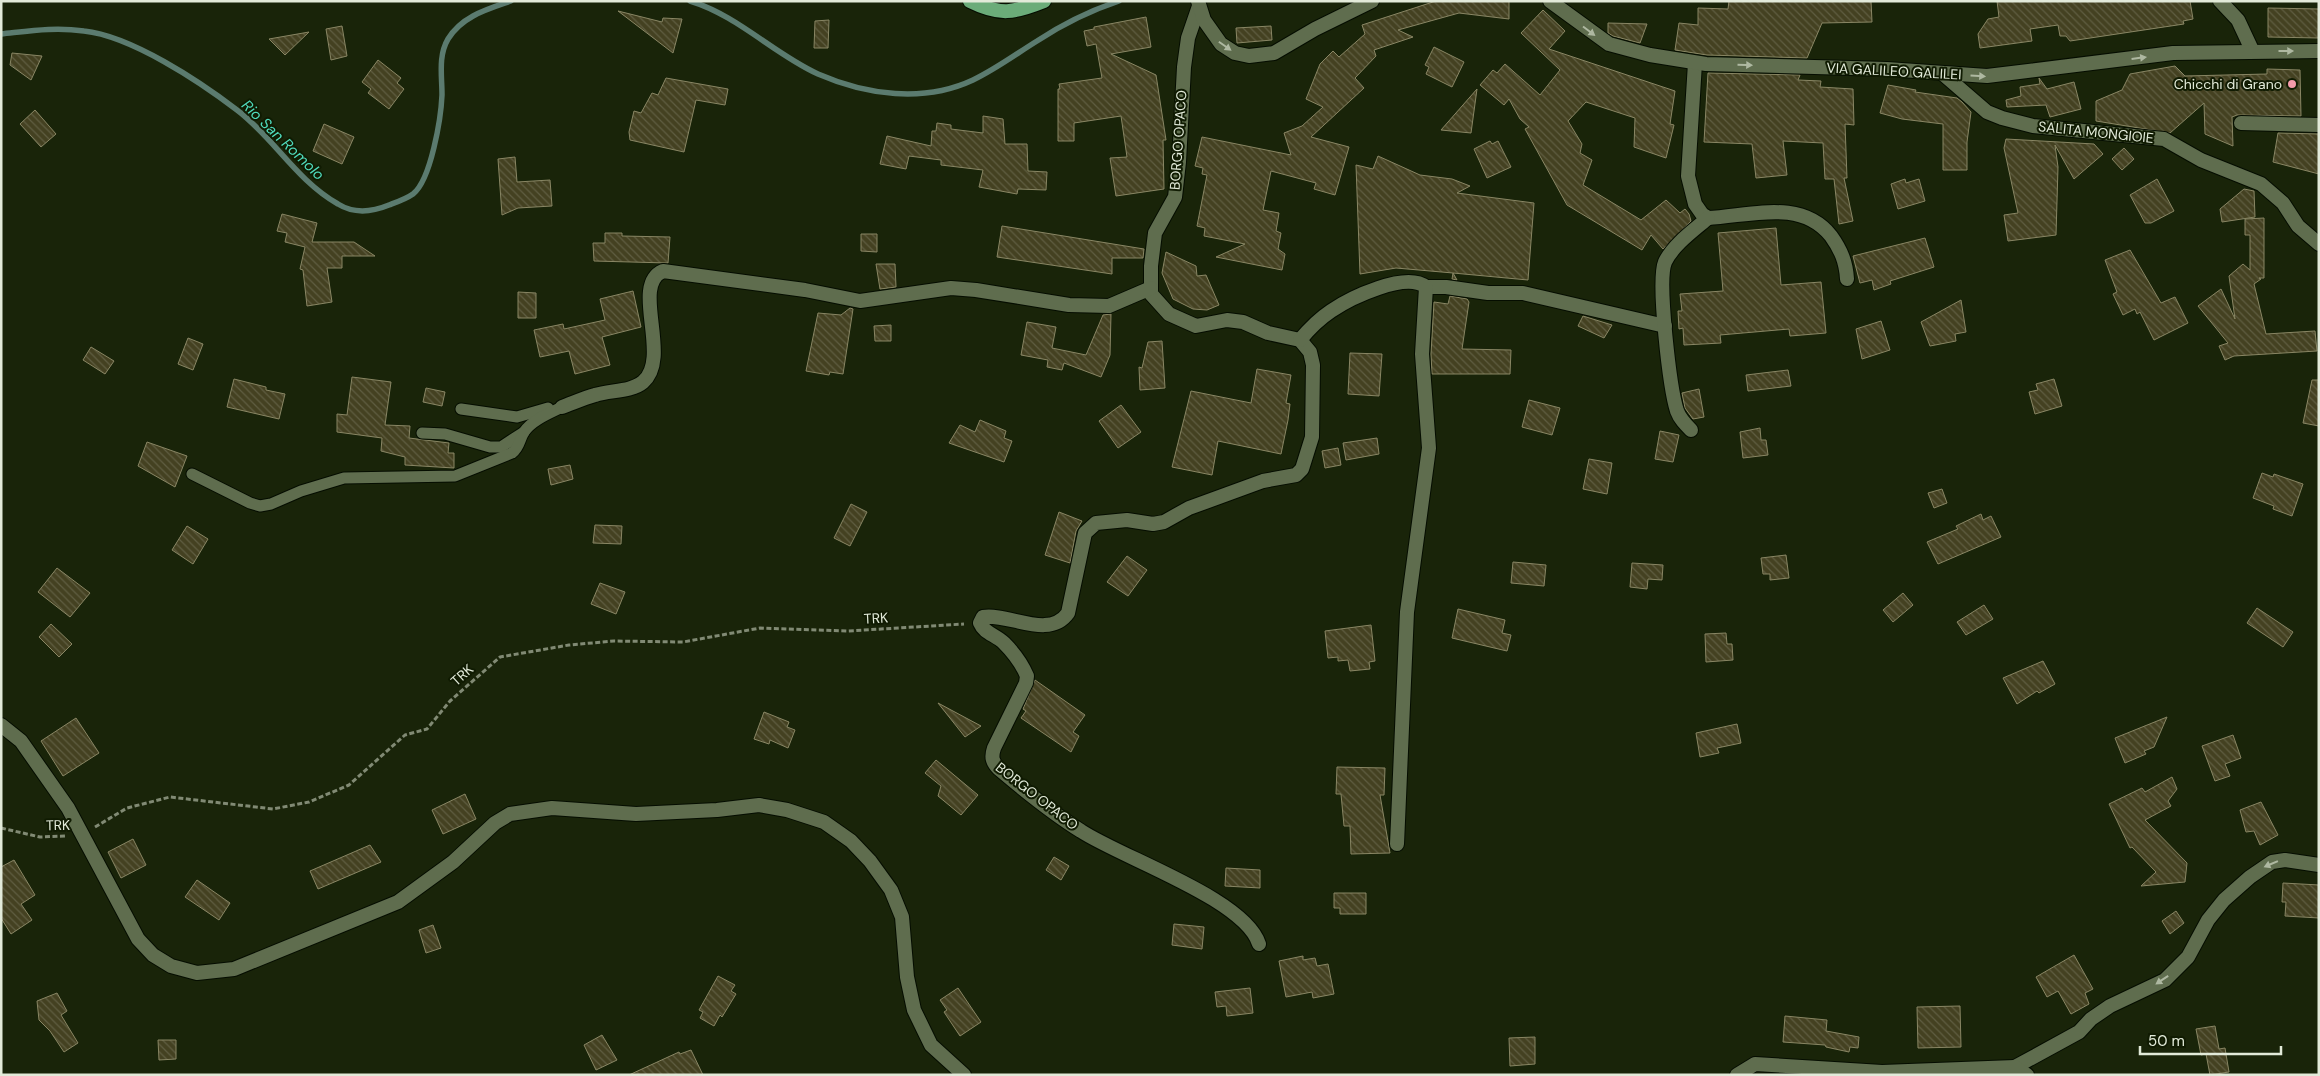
<svg xmlns="http://www.w3.org/2000/svg" width="2320" height="1076" viewBox="0 0 2320 1076" font-family="'DM Sans',sans-serif">
<defs>
<pattern id="building-back-hatch" width="6" height="6" patternUnits="userSpaceOnUse" patternTransform="scale(1.25)"><rect width="6" height="6" fill="#444121"/><path d="M-1 5l2 2M0 0l6 6M5-1l2 2" fill="none" stroke="#5f5d41"/></pattern>
</defs>
<rect width="100%" height="100%" fill="#192409"/>
<g fill="none" stroke-linecap="round" stroke-linejoin="round">
<g stroke="#5b7b6f" stroke-width="5.5">
<path d="M690,1c47,14 84,53 128,73 48,21 106,29 155,6 23,-11 43,-26 64,-39 26,-17 52,-30 82,-40"/>
<path d="M1,34c29,-3 53,-7 83,-3 47,5 115,50 153,79 37,28 59,70 101,94 16,10 34,8 51,1 8,-3 17,-6 24,-11 18,-14 28,-76 29,-99 0,-19 -4,-39 6,-56 14,-23 40,-30 63,-38"/>
</g>
</g>
<g fill="url(#building-back-hatch)" stroke="#898664">
<path d="M1436,1h73v18l-50,-6 -61,17 15,7 -39,13 2,6 -21,22 9,10 -53,49 38,10 -14,48 -21,-6 2,-6 -45,-12 -8,39 16,3 -3,18 5,2 -3,16 7,5 -3,16 -66,-13 29,-13 -41,-8 1,-8 -8,-2 10,-51 -5,-1 1,-6 -8,-2 7,-29 89,18 -7,-22 18,-7 21,-19 -17,-8 14,-35 13,-13 6,6 26,-23 -3,-9z"/>
<path d="M1729,1h142l1,21 -50,1 -15,35 -100,-3 -32,-5 4,-27 19,2v-17l30,1z"/>
<path d="M1997,1h193l3,18 -10,2 1,3 -114,17 -4,-5h-6l-2,-11 -28,4 2,12 -52,7 -2,-14 10,-15 11,-2z"/>
<path d="M2268,8l51,1v29l-51,-1z"/>
<path d="M1543,10l22,21 -16,18 126,42 -5,33 4,1 -8,33 -32,-11 1,-29 -49,-16 -18,19 14,23 -2,9 12,7 -9,25 58,35 25,-20 14,13 5,-4 4,5 2,7 -28,28 -12,-14 -9,15 -75,-45 -42,-76 4,-2 -9,-8 -11,-20 -5,6 -24,-20 13,-15 4,3 8,-9 35,31 20,-25 -39,-37z"/>
<path d="M618,11l44,11 1,-4 19,1 -9,34z"/>
<path d="M1146,17l5,30 -40,7 45,21 10,65h-3l1,49 -48,7 -6,-38 17,-1 -6,-41 -47,7v18h-16v-52h2l-1,-5 43,-6 -6,-34 -9,2 -3,-15 10,-2v-2z"/>
<path d="M829,20l-1,28h-14l1,-27z"/>
<path d="M1608,23l39,1 -7,19 -27,-7 -5,-3z"/>
<path d="M342,26l5,30 -16,4 -5,-31z"/>
<path d="M1271,26l1,14 -35,3 -1,-15z"/>
<path d="M309,32l-24,23 -16,-16z"/>
<path d="M1434,47l30,15 -12,25 -26,-13 3,-7 -4,-2z"/>
<path d="M12,53l30,3 -11,24 -21,-15z"/>
<path d="M378,60l23,18 -4,5 7,6 -15,20 -21,-16 3,-4 -9,-7z"/>
<path d="M2175,66l10,10 82,-2v-5l33,1 1,46 -64,-1 -5,2 1,29 -28,-12 -1,-31 -34,30 -74,-12v-20l26,-11 8,-16z"/>
<path d="M1708,73l92,2 -2,5 23,1 -1,6 33,2 1,36 -9,-1 2,54h-3l9,43 -14,3 -5,-45h-9l-2,-36 -40,-2 4,34 -31,3 -4,-34 -48,-2z"/>
<path d="M666,78l62,11 -3,16 -29,-5 -12,52 -54,-12 -1,-8 5,-21 7,2 11,-20 6,2z"/>
<path d="M2039,78l8,11 27,-7 7,27 -31,8 -4,-12 -39,2 -1,-7 15,-4 -1,-9 20,-3z"/>
<path d="M1888,85l28,5 -1,2 42,6 5,4 9,10 -4,30v28h-24v-46l-41,-5 -22,-6z"/>
<path d="M1477,89l-6,44 -30,-3z"/>
<path d="M35,110l21,24 -15,13 -21,-23z"/>
<path d="M983,116l20,3 2,25h22l1,27 19,1 -1,18 -28,-1 -1,5 -38,-7 4,-17 -42,-5v-5l-32,-4 -3,13 -26,-5 7,-28 44,10 1,-15h4l1,-8 14,2v4l32,4z"/>
<path d="M324,124l30,13 -12,27 -29,-13z"/>
<path d="M2278,133l41,1v40l-46,-12z"/>
<path d="M2006,139l88,5 9,10 -29,25 -19,-34 3,22 -2,68 -48,6 -4,-26 14,-2 -14,-65z"/>
<path d="M1490,141l2,3 6,-3 13,26 -24,11 -13,-29z"/>
<path d="M2124,148l10,11 -12,11 -10,-11z"/>
<path d="M1378,156l42,19 32,4 18,7 -13,7 77,10 -6,77 -75,-7 4,7 -5,-1 1,-6 -57,-5 -36,6 -4,-109 17,4z"/>
<path d="M515,157l2,25 33,-2 2,26 -34,2 -16,7 -4,-56z"/>
<path d="M1905,179l1,4 13,-4 6,22 -27,8 -7,-25z"/>
<path d="M2157,179l17,32 -23,12h-6l-15,-28z"/>
<path d="M2244,189l10,2 1,26 -33,5 -2,-13z"/>
<path d="M282,214l35,9 -5,19h42l21,14h-33v12h-15l5,34 -25,4 -4,-36 -3,-1 5,-22 -20,-5 2,-9 -10,-2z"/>
<path d="M2264,218v60h-5l2,1 -7,5 12,50 49,-3 2,20 -83,5 -9,4 -6,-14 9,-3 -30,-37 23,-17 14,30 -6,-43 14,-12 7,6v-35h-5v-16z"/>
<path d="M1002,226l142,23 -1,9h-31v16l-115,-17z"/>
<path d="M1776,228l5,57 40,-3 5,51 -36,3 -1,-7 -69,6 1,8 -37,2 -1,-17 -4,1 -1,-18h4l-2,-17 43,-3 -5,-58z"/>
<path d="M605,233h17v3l48,1 -2,26 -74,-2 -1,-18h12z"/>
<path d="M861,234h16v18l-16,-1z"/>
<path d="M1925,238l9,29 -44,14 1,3 -17,6 -2,-10 -12,3 -7,-27z"/>
<path d="M2130,250l31,53 14,-6 13,26 -34,17 -14,-28 -3,2 -2,-5 -12,6 -10,-21 4,-2 -12,-32z"/>
<path d="M1166,252l30,14 1,10 9,-1 13,30 -12,5 -14,-1 -20,-10 -11,-26z"/>
<path d="M876,264h19l1,23 -16,2z"/>
<path d="M633,291l8,36 -39,10 8,28 -35,9 -6,-23 -29,6 -6,-27 29,-6 1,5 41,-9 -5,-21z"/>
<path d="M518,292l18,1v25h-18z"/>
<path d="M1450,296l17,3 2,3 -7,47 49,1 -1,24h-78l-1,-20 3,-52 14,2z"/>
<path d="M1961,300l5,32 -11,2 1,7 -26,5 -9,-24z"/>
<path d="M850,308l3,1 -10,65 -13,-2 -1,3 -23,-4 12,-58 23,2z"/>
<path d="M1111,314l-1,41 -9,22 -37,-14 -2,7 -15,-3 1,-7 -27,-5 6,-33 29,5 -4,21 34,7 17,-40z"/>
<path d="M1583,316l29,9 -8,13 -26,-12z"/>
<path d="M1881,321l9,29 -28,9 -6,-30z"/>
<path d="M891,325v16h-16l-1,-15z"/>
<path d="M188,338l15,6 -10,26 -15,-6z"/>
<path d="M1162,341l3,47 -25,2 -1,-23 3,1 6,-26z"/>
<path d="M91,347l23,14 -9,13 -22,-14z"/>
<path d="M1350,353l32,1 -3,42 -31,-2z"/>
<path d="M1257,369l34,6 -5,28 4,1 -2,16 -7,34 -63,-13 -6,34 -40,-8 19,-76 60,12z"/>
<path d="M1788,370l3,16 -43,5 -2,-16z"/>
<path d="M352,377l39,5 -6,43 25,1 -1,12 40,5 -1,10h6v15l-49,-3v-8l-24,-6 1,-13 -45,-6v-18l10,1z"/>
<path d="M234,379l32,8v3l19,4 -6,25 -52,-12z"/>
<path d="M2054,379l8,27 -27,8 -6,-22 9,-2 -2,-6z"/>
<path d="M2312,380h7v46l-16,-3z"/>
<path d="M426,388l19,4 -3,14 -19,-4z"/>
<path d="M1699,389l5,28 -11,2 -8,-11 -3,-15z"/>
<path d="M1529,400l31,8 -8,27 -30,-8z"/>
<path d="M1121,405l20,27 -23,16 -19,-27z"/>
<path d="M980,420l26,11 -2,7 8,3 -8,21 -55,-19 11,-18 15,7z"/>
<path d="M1760,428l1,12h5l2,15 -25,3 -3,-26z"/>
<path d="M1660,431l19,4 -6,27 -18,-3z"/>
<path d="M1377,438l2,16 -33,6 -3,-17z"/>
<path d="M147,442l40,14 -12,31 -37,-21z"/>
<path d="M1338,448l3,17 -16,3 -3,-17z"/>
<path d="M1589,459l23,4 -5,31 -24,-5z"/>
<path d="M570,465l3,14 -22,6 -3,-16z"/>
<path d="M2262,473l11,4 1,-3 29,10 -11,32 -19,-7 1,-3 -21,-8z"/>
<path d="M1942,489l5,14 -13,5 -6,-15z"/>
<path d="M851,504l16,8 -17,34 -16,-8z"/>
<path d="M1059,512l23,9 -6,10 -6,32 -25,-8z"/>
<path d="M1981,514l2,6 8,-4 10,21 -63,27 -11,-22 31,-13 -2,-3z"/>
<path d="M595,525l27,1 -1,18 -28,-1z"/>
<path d="M187,526l21,13 -15,25 -21,-14z"/>
<path d="M1786,555l3,23 -19,2v-6h-7l-2,-16z"/>
<path d="M1127,556l20,14 -19,26 -21,-14z"/>
<path d="M1513,562l33,3 -2,21 -33,-3z"/>
<path d="M1632,563l31,2 -1,15 -14,-1 -1,10 -17,-2z"/>
<path d="M57,568l33,25 -20,24 -32,-25z"/>
<path d="M600,583l25,9 -9,22 -25,-10z"/>
<path d="M1903,593l10,12 -20,17 -10,-12z"/>
<path d="M1984,605l9,14 -27,16 -9,-13z"/>
<path d="M2257,608l36,24 -10,15 -36,-24z"/>
<path d="M1458,609l47,11 -3,13 9,2 -4,16 -55,-13z"/>
<path d="M51,624l21,20 -13,13 -20,-20z"/>
<path d="M1371,625l4,36 -6,1 1,7 -20,2 -2,-11 -10,1v-4l-10,1 -3,-27z"/>
<path d="M1726,633l1,11h5l1,16 -27,2 -1,-28z"/>
<path d="M2043,661l12,23 -16,9 -2,-2 -20,13 -14,-26z"/>
<path d="M1035,680l50,35 -12,17 6,4 -8,16 -50,-34 5,-7 -3,-2z"/>
<path d="M938,703l43,23 -16,11z"/>
<path d="M764,712l25,10 -2,5 8,3 -7,18 -18,-8 -1,4 -15,-5z"/>
<path d="M2167,717l-13,30 -10,4 2,3 -21,9 -10,-25z"/>
<path d="M76,718l23,35 -36,23 -22,-35z"/>
<path d="M1737,724l4,19 -24,5 2,5 -19,4 -4,-24z"/>
<path d="M2233,735l8,23 -16,6 5,12 -15,5 -13,-35z"/>
<path d="M936,760l42,35 -17,20 -23,-19 3,-10 -16,-13z"/>
<path d="M1337,767l48,1 -1,27h-4l10,58 -39,1 -1,-28h-6l-3,-32h-5z"/>
<path d="M2172,777l5,12 -9,12 3,5 -26,14 42,43 -2,19 -44,4 15,-14 -24,-25 -2,1 -21,-44 33,-16 3,4z"/>
<path d="M465,794l11,25 -33,15 -11,-24z"/>
<path d="M2261,802l17,33 -18,10 -6,-14 -8,1 -6,-22z"/>
<path d="M133,839l13,26 -25,13 -13,-26z"/>
<path d="M370,845l11,17 -63,27 -8,-18z"/>
<path d="M1054,857l15,9 -8,14 -15,-10z"/>
<path d="M14,860l21,35 -14,9 11,16 -21,14 -10,-16v-51z"/>
<path d="M1226,868l34,2v18l-35,-2z"/>
<path d="M197,880l33,23 -11,17 -34,-23z"/>
<path d="M2283,883l36,2v33l-34,-2 1,-14h-4z"/>
<path d="M1334,893h32v21h-26v-6h-6z"/>
<path d="M2176,911l8,12 -14,11 -8,-13z"/>
<path d="M1174,924l30,3 -2,22 -30,-4z"/>
<path d="M433,925l8,23 -15,5 -7,-23z"/>
<path d="M2074,955l19,34 -8,4 4,11 -18,10 -13,-23 -11,6 -11,-20z"/>
<path d="M1303,956v4l12,-2 2,8 11,-2 6,30 -21,4 -1,-6 -26,5 -7,-36z"/>
<path d="M718,976l17,9 -4,6 5,3 -14,23 -2,-2 -6,11 -14,-8 3,-6 -4,-2z"/>
<path d="M958,988l23,34 -21,14 -16,-24 3,-2 -7,-10z"/>
<path d="M1250,988l3,25 -26,3 -1,-10 -9,1 -2,-15z"/>
<path d="M57,993l10,18 -6,4 17,28 -14,9 -14,-21 -11,-11 -2,-19z"/>
<path d="M1960,1006l1,41 -43,1 -1,-41z"/>
<path d="M1785,1016l42,4 -1,11 33,6 -1,11 -8,-1 -1,5 -23,-5 -1,-2 -42,-3z"/>
<path d="M2215,1026l4,23 6,-1 4,24 -19,3 -4,-21 -5,1 -5,-26z"/>
<path d="M602,1035l15,25 -21,10 -12,-25z"/>
<path d="M1535,1037v27l-25,2 -1,-28z"/>
<path d="M158,1040h18v19l-17,1z"/>
<path d="M691,1050l12,25h-74l50,-23 1,2z"/>
</g>
<g fill="none" stroke-linecap="round" stroke-linejoin="round">
<defs>
<g id="service">
<path d="M461,409l56,8 31,-9"/>
<path d="M422,433l23,1 45,13h11l23,-15"/>
<path d="M192,474l58,29 10,3 11,-2 30,-13 43,-13 111,-2 57,-23c8,-6 7,-13 12,-21 8,-12 26,-19 38,-25"/>
</g>
<g id="minor">
<path d="M1199,6l-11,32 -4,29 -5,95 -4,35 -20,36 -4,33v28l18,20 27,12 31,-6 16,2 25,11 32,7 10,12 3,13 -1,72 -10,32 -6,6 -33,6 -74,27 -25,14 -11,2 -26,-4 -31,3 -11,10 -17,80c-19,27 -59,0 -85,4l-3,6c4,10 16,12 24,20 9,9 18,21 23,33l-1,7 -32,65c-3,9 -2,14 5,21 26,22 53,44 82,62 41,27 164,68 178,113"/>
<path d="M1695,63l-7,113 7,28 7,10 6,4c42,-2 93,-20 123,18 10,14 15,26 16,43"/>
<path d="M1943,74l44,38 15,6 31,8 131,13 37,21 60,24 22,19 15,23 21,18"/>
<path d="M2241,123l78,2"/>
<path d="M1426,287h20l42,6h35l142,33"/>
<path d="M1300,340c9,-11 19,-21 31,-29 19,-13 75,-40 95,-24l-4,67 7,94 -22,164 -10,232"/>
<path d="M562,407c11,-4 22,-9 33,-12 15,-5 36,-3 48,-13 29,-25 -13,-97 20,-111l142,19 55,11 91,-13 25,2 93,15 40,1 42,-18"/>
<path d="M1691,430c-6,-6 -11,-11 -14,-19 -7,-22 -20,-130 -12,-149 8,-17 29,-32 43,-44"/>
<path d="M1,725l20,16 47,67 70,131 15,16 18,11 26,7 37,-4 164,-67 55,-40 42,-39 15,-9 42,-6 84,6 81,-4 42,-5 28,5 37,12 27,19 19,20 21,29 11,27 5,60 7,33 17,35 33,30"/>
<path d="M2015,1067l64,-35 12,-13 19,-13 55,-26 23,-23 20,-37 16,-20 26,-23 22,-15 13,-2 34,5"/>
<path d="M1737,1075l18,-11 127,8 133,-5 12,8"/>
</g>
<path id="tertiary" d="M2220,1l18,19 14,30"/>
<g id="secondary">
<path d="M1198,1l6,19 17,24 14,9 14,3 25,-3 41,-24 57,-28"/>
<path d="M1550,1l59,43 41,11 56,9 181,5 100,7 186,-23 146,-2"/>
</g>
<path id="trunk" d="M970,1c30,15 44,12 74,0"/>
</defs>
<use href="#service" stroke="#050d00" stroke-width="13"/>
<use href="#minor" stroke="#050d00" stroke-width="16"/>
<use href="#tertiary" stroke="#050d00" stroke-width="16"/>
<use href="#secondary" stroke="#050d00" stroke-width="16"/>
<use href="#trunk" stroke="#050d00" stroke-width="16"/>
<g stroke="#818a74" stroke-width="3" stroke-dasharray="5 2.5" stroke-linecap="butt">
<path d="M95,827l32,-19 43,-11 103,12 36,-7 40,-17 56,-50 22,-6 23,-28 50,-44 69,-12 45,-4 69,1 77,-14 88,3 116,-7"/>
<path d="M1,828l39,9 26,-1"/>
</g>
<use href="#service" stroke="#5f6d4e" stroke-width="11"/>
<use href="#minor" stroke="#5f6d4e" stroke-width="14"/>
<use href="#tertiary" stroke="#5f6d4e" stroke-width="14"/>
<use href="#secondary" stroke="#5f6d4e" stroke-width="14"/>
<use href="#trunk" stroke="#6bac79" stroke-width="14"/>
</g>
<defs><path id="oneway-solid" d="M-6-.8H1V-3.2L6.5 0L1 3.2V.8H-6Z" transform="scale(1.25)"/></defs>
<g fill="#aeb8a1">
<use href="#oneway-solid" transform="translate(1589 31) rotate(37)"/>
<use href="#oneway-solid" transform="translate(1225 46) rotate(35)"/>
<use href="#oneway-solid" transform="translate(2286 51)"/>
<use href="#oneway-solid" transform="translate(2139 58) rotate(-7)"/>
<use href="#oneway-solid" transform="translate(1745 65) rotate(2)"/>
<use href="#oneway-solid" transform="translate(1978 76) rotate(3)"/>
<use href="#oneway-solid" transform="translate(2271 864) rotate(157)"/>
<use href="#oneway-solid" transform="translate(2162 980) rotate(146)"/>
</g>
<circle fill="#f39aaa" stroke="#101b02" stroke-width="2" cx="2292" cy="84" r="5"/>
<g text-anchor="middle" stroke-width="4" stroke-linejoin="round" paint-order="stroke">
<g font-size="14" fill="#e2ead9" stroke="#101b02">
<text transform="translate(1894 71) rotate(3)" y="5">VIA GALILEO GALILEI</text>
<text transform="translate(2096 132) rotate(6)" y="5">SALITA MONGIOIE</text>
<text transform="translate(1178 140) rotate(-86)" y="5">BORGO OPACO</text>
<text transform="translate(876 618) rotate(-3)" y="5">TRK</text>
<text transform="translate(462 675) rotate(-42)" y="5">TRK</text>
<text transform="translate(1037 796) rotate(38)" y="5">BORGO OPACO</text>
<text transform="translate(58 825) rotate(-1)" y="5">TRK</text>
</g>
<g font-size="14" fill="#e2ead9" stroke="#101b02" text-anchor="end">
<text x="2282" y="89">Chicchi di Grano</text>
</g>
<g font-size="15" font-style="italic" fill="#4fdabc" stroke="#101b02">
<text transform="translate(283 140) rotate(44)" y="5">Rio San Romolo</text>
</g>
</g>
<rect width="2320" height="1076" fill="none" stroke="#e2ead9" stroke-width="5"/>
<path d="M2140 1046v8h141v-8" fill="none" stroke="#e2ead9" stroke-width="2.5"/>
<text x="2148" y="1046" font-size="15" fill="#e2ead9" stroke="#101b02" stroke-width="4" paint-order="stroke">50 m</text>
</svg>
